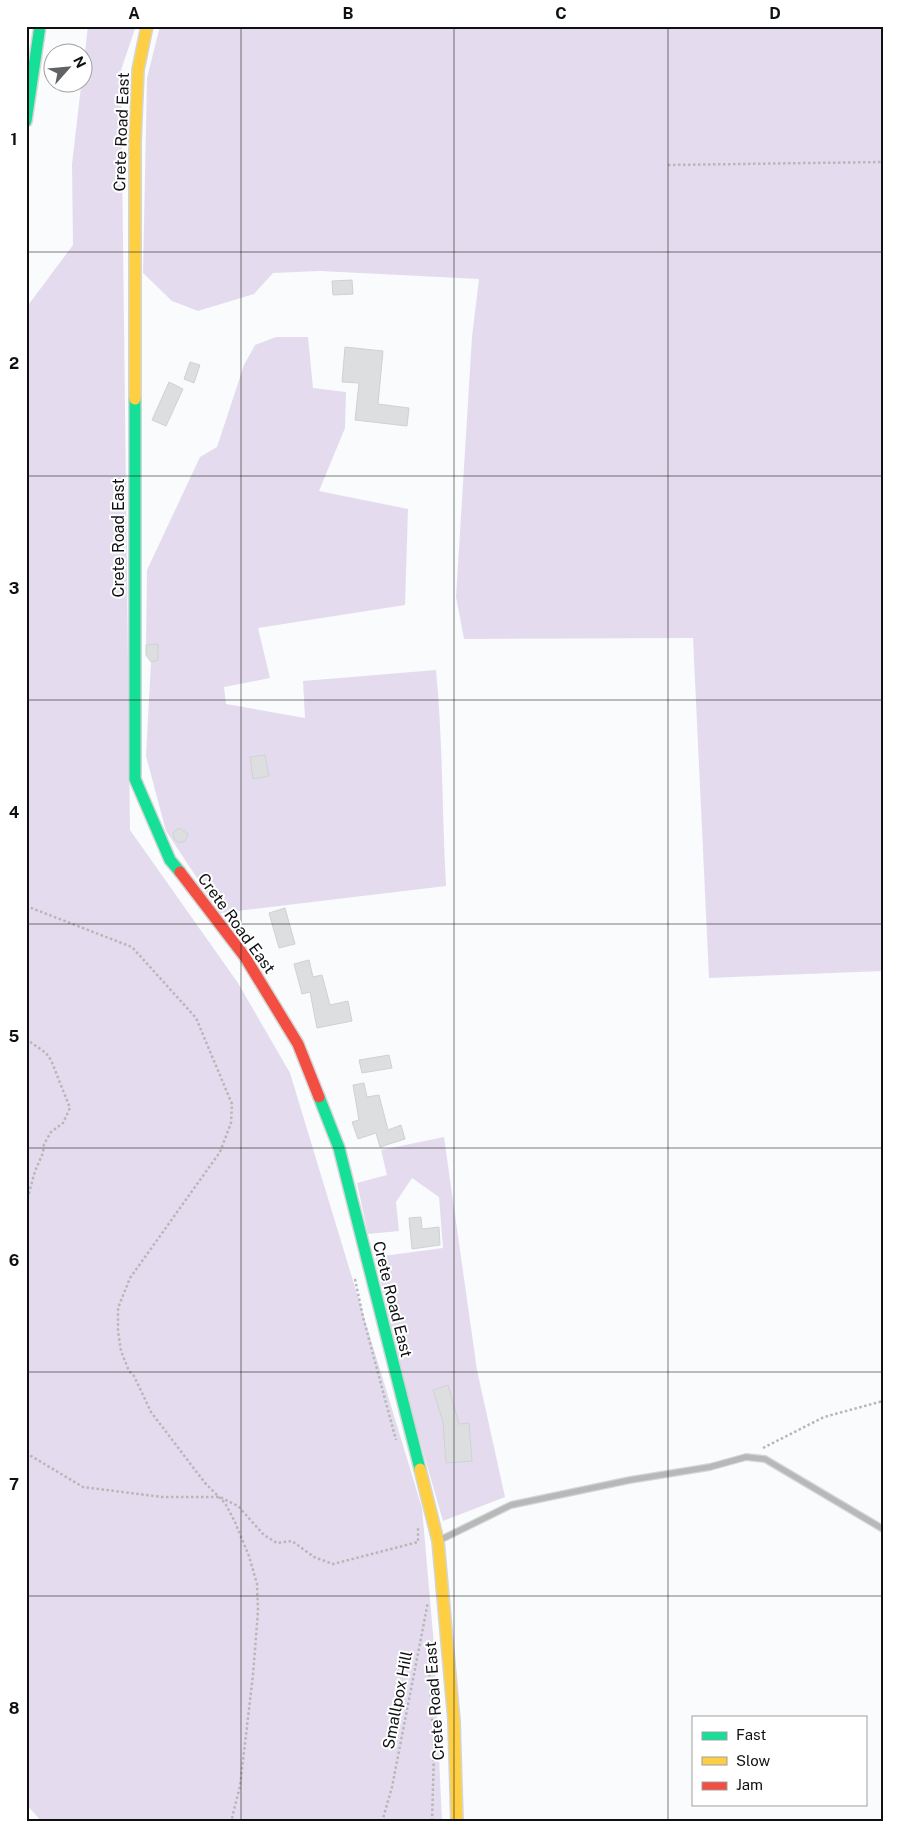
<svg xmlns="http://www.w3.org/2000/svg" width="909" height="1848" viewBox="0 0 909 1848" font-family="'Public Sans',sans-serif">
<rect width="100%" height="100%" fill="#f9fbfd"/>
<g fill="#e4dcee" fill-rule="evenodd">
<path d="M88,26h48l-15,44 9,760 108,153 52,90 132,435 12,137 8,177h-400l-16,-18v-1496l47,-63 -1,-81z"/>
<path d="M160,26h315l11,3 1,-3h396v945l-174,7 -16,-340 -229,1 -8,-42 16,-260 7,-58 -159,-8 -47,2 -19,21 -56,17 -26,-10 -29,-28 4,-195z"/>
<path d="M276,337h32l5,51 33,4 -1,36 -26,63 89,18 -3,96 -147,23 12,50 -46,9 2,17 79,14 -2,-37 133,-11c7,72 6,144 10,216l-226,27 -54,-82 -20,-75 5,-94 7,-2v-16l-12,1 1,-75 53,-113 17,-10 27,-82 11,-20zM265,755l4,21 -15,3 -4,-22z"/>
<path d="M444,1137l33,233 28,127 -62,24 -37,-129 -31,-135 68,-9 -4,-51 -27,-19 -16,24 3,29 -31,3 -11,-51 30,-8 -6,-25zM448,1385l-8,26 -7,-21zM469,1423l3,38 -26,2 -2,-38z"/>
</g>
<g fill="#dddee0" stroke="#cfd1d3">
<path d="M352,280l1,14 -20,1 -1,-14z"/>
<path d="M345,347l38,4 -5,53 31,4 -2,18 -52,-6 4,-37 -17,-1z"/>
<path d="M190,362l10,3 -6,18 -10,-4z"/>
<path d="M169,382l14,7 -17,37 -14,-6z"/>
<path d="M158,644v16l-7,2 -5,-7v-10z"/>
<path d="M265,755l4,21 -16,3 -3,-22z"/>
<path d="M179,828l9,6 -3,7 -6,2 -5,-4 -1,-6z"/>
<path d="M285,908l10,36 -16,4 -10,-35z"/>
<path d="M309,960l4,17 9,-2 8,30 18,-4 4,20 -35,7 -7,-36 -8,2 -8,-30z"/>
<path d="M389,1055l3,13 -30,5 -3,-13z"/>
<path d="M364,1083l3,14 12,-2 9,35 13,-5 4,14 -25,8 -4,-14 -18,6 -6,-17 7,-2 -6,-35z"/>
<path d="M421,1217l1,12 17,-2 1,18 -28,4 -3,-31z"/>
<path d="M448,1385l11,39 10,-1 3,38 -26,2 -3,-41 -10,-32z"/>
</g>
<g fill="none" stroke-linecap="round" stroke-linejoin="round">
<defs>
<path id="lane" d="M440,1540l71,-35 119,-25 80,-13 36,-10 19,2 118,70"/>
<g id="fast">
<path d="M26,121l14,-95"/>
<path d="M135,399v380l35,81 10,12"/>
<path d="M319,1097l20,51 81,321"/>
</g>
<g id="slow">
<path d="M135,399v-258l3,-71 9,-44"/>
<path d="M420,1469l18,72 16,180 3,101"/>
</g>
<path id="jam" d="M180,872l65,85 53,87 21,53"/>
</defs>
<use href="#lane" stroke="#d4d5d6" stroke-width="8"/>
<use href="#fast" stroke="#d4d5d6" stroke-width="14"/>
<use href="#slow" stroke="#d4d5d6" stroke-width="14"/>
<use href="#jam" stroke="#d4d5d6" stroke-width="14"/>
<g stroke="#b6b7b7" stroke-width="2.5" stroke-dasharray="2.5 2.5" stroke-linecap="butt">
<path d="M668,165l215,-3"/>
<path d="M26,906l106,41 64,71 36,86 -1,19 -11,29 -90,126 -12,30v23l3,20 8,20 5,5 17,36 54,71 20,20 10,19 14,34 8,28 1,27 -5,64 -13,111 -9,36"/>
<path d="M26,1039l20,14 5,7 19,48 -7,15 -12,9 -7,12 -1,9 -8,18 -9,33"/>
<path d="M355,1279l8,38 33,123"/>
<path d="M763,1448l61,-31 59,-16"/>
<path d="M26,1453l57,34 79,10h58l18,9 26,29 13,8 15,-2 22,16 19,7 85,-22v-14"/>
<path d="M432,1654l-3,16 5,82 -2,70"/>
<path d="M382,1822l10,-35 36,-185"/>
</g>
<use href="#lane" stroke="#b7b9b9" stroke-width="5.5"/>
<use href="#fast" stroke="#16e098" stroke-width="11"/>
<use href="#slow" stroke="#ffcf43" stroke-width="11"/>
<use href="#jam" stroke="#f24e42" stroke-width="11"/>
</g>
<path fill="none" stroke="#0e1011" stroke-width="1" stroke-opacity="0.55" d="M241,26v1796M454,26v1796M668,26v1796M26,252h857M26,476h857M26,700h857M26,924h857M26,1148h857M26,1372h857M26,1596h857"/>
<g text-anchor="middle" stroke-width="4" stroke-linejoin="round" paint-order="stroke">
<g font-size="16" fill="#0e1011" stroke="#fff">
<text transform="translate(121 132) rotate(-88)" y="6">Crete Road East</text>
<text transform="translate(118 538) rotate(-90)" y="6">Crete Road East</text>
<text transform="translate(237 923) rotate(54)" y="6">Crete Road East</text>
<text transform="translate(393 1299) rotate(76)" y="6">Crete Road East</text>
<text transform="translate(397 1700) rotate(-79)" y="6">Smallpox Hill</text>
<text transform="translate(434 1701) rotate(-94)" y="6">Crete Road East</text>
</g>
</g>
<rect width="909" height="1848" fill="none" stroke="#ffffff" stroke-width="55"/>
<rect x="692" y="1716" width="175" height="90" fill="#ffffff" stroke="#9f9fa0"/>
<rect x="702" y="1732" width="25" height="8" fill="#16e098" stroke="#9f9fa0"/>
<text x="736" y="1740" font-size="15" fill="#0e1011">Fast</text>
<rect x="702" y="1757" width="25" height="8" fill="#ffcf43" stroke="#9f9fa0"/>
<text x="736" y="1766" font-size="15" fill="#0e1011">Slow</text>
<rect x="702" y="1782" width="25" height="8" fill="#f24e42" stroke="#9f9fa0"/>
<text x="736" y="1790" font-size="15" fill="#0e1011">Jam</text>
<g transform="translate(68 68) rotate(63)"><circle r="24" fill="#ffffff" stroke="#9f9fa0"/>
<path d="M0-4L9 19L0 12L-9 19Z" fill="#606264"/>
<text y="-8" font-size="14" font-weight="bold" text-anchor="middle" fill="#0e1011">N</text>
</g>
<rect x="28" y="28" width="854" height="1792" fill="none" stroke="#0e1011" stroke-width="2"/>
<g font-size="16" text-anchor="middle" font-weight="bold" fill="#0e1011">
<text x="134" y="19">A</text>
<text x="348" y="19">B</text>
<text x="561" y="19">C</text>
<text x="775" y="19">D</text>
<text x="14" y="145">1</text>
<text x="14" y="369">2</text>
<text x="14" y="594">3</text>
<text x="14" y="818">4</text>
<text x="14" y="1042">5</text>
<text x="14" y="1266">6</text>
<text x="14" y="1490">7</text>
<text x="14" y="1714">8</text>
</g>
</svg>
